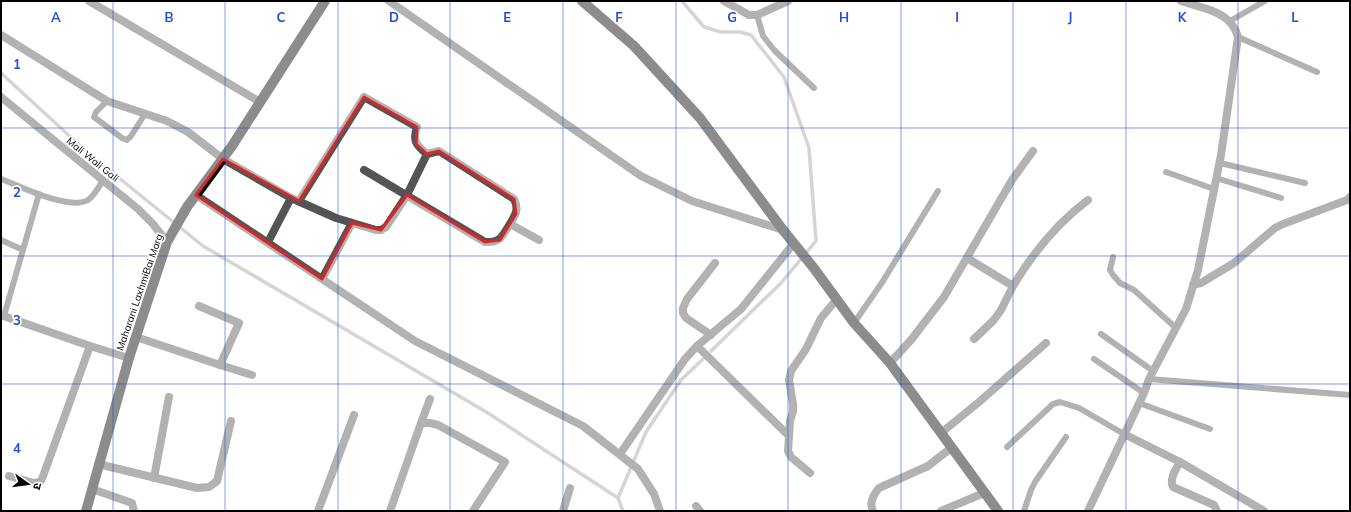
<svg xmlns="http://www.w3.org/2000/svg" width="1351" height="512" viewBox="0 0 1351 512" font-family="Mulish,'Noto Sans Devanagari',sans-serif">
<rect width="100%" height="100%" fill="#fff"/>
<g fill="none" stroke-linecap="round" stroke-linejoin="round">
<g stroke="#a2a2a2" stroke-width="3.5">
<path d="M682,1l22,26 17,5h19l11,3 33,42 25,71 7,93 -35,42 -70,68"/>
<path d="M1,73l86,79 116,94 285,167 130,85 5,13"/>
<path d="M618,498l28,-66 35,-52 22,-21"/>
</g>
<g stroke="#545454" stroke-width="6">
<path d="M757,15l6,21 12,15 39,37"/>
<path d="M1230,21l35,-20"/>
<path d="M1238,37l79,35"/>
<path d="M107,101l-11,11 -2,5 28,21 5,2 4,-4 14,-22"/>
<path d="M1220,163l85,20"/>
<path d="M1166,172l48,17"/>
<path d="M1216,178l65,20"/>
<path d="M1,179c19,7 68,32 87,21 6,-4 11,-13 15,-20"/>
<path d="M1,240l22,10"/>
<path d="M1113,257l-3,13 3,5 7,8 14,7 42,38"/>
<path d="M4,316l35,-122"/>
<path d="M854,323l29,-42 55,-90"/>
<path d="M1101,334l52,37"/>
<path d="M1094,359l50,34"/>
<path d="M1149,379l201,16"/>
<path d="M1139,403l71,26"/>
<path d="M1007,447l46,-43 7,-2 19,6 45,26"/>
<path d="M1024,511l7,-21 4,-8 31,-45"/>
</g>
<g stroke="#545454" stroke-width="8">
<path d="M89,1l171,101"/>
<path d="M389,1l252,175 51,25 91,29"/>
<path d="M724,1l25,14h8l31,-14"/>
<path d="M1,35l106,66 60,20 21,11 35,27 68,39 45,20 40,12h5l5,-3 21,-32 20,-41c-10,-8 -15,-13 -10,-27l-53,-30 -65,104"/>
<path d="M427,154l12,-3 75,48c5,10 2,15 -4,25"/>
<path d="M364,170l121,72c16,1 17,-6 25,-18l29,16"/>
<path d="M268,242l23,-44"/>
<path d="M967,258l46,28c20,-33 44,-63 75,-86"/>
<path d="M322,279l30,-56"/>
<path d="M1193,285l8,-2 33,-20 41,-35 8,-4 64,-24 3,-3"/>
<path d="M711,335l-25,-17 -3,-5v-5l4,-9 28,-36"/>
<path d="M136,337l84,28 19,-42 -40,-17"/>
<path d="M974,339l19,-18 8,-11 12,-24"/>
<path d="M697,346l92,90"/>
<path d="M890,363l21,-23 33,-43 68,-117 21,-29"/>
<path d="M220,365l32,10"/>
<path d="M421,423l9,-24"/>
<path d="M941,433l38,-31 67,-59"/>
<path d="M1124,434l56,28 84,49"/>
<path d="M620,454l65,-95 12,-13 44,-37 53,-66"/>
<path d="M1180,462c-4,7 -11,17 -7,25l41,18 3,6"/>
<path d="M98,464l99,24 12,-1 8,-6 14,-60"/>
<path d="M810,473l-19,-16 -3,-6 2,-30 3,-10v-7l-4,-24 2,-9 15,-22 15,-31 16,-19"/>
<path d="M9,476l25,7 6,-1 2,-3 48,-133"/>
<path d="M154,478l15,-81"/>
<path d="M92,489l40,14 2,8"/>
<path d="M696,506l4,5"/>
<path d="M318,511l36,-96"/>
<path d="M390,511l31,-88h9l8,2 67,37 -32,49"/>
<path d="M563,511l7,-23"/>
<path d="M873,511c-4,-8 0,-16 6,-23l49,-22 23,-18"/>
<path d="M941,511l43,-18"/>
<path d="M1088,511l56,-118 5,-14 37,-70 12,-39 23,-115 17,-118c-7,-26 -34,-28 -57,-36"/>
</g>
<g stroke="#545454" stroke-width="8">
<path d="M1,97l137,112 15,15 14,18"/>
<path d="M196,195l219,146 168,85 55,43 16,25 6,17"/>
<path d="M1,315l89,31 39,12"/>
</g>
<g stroke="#000" stroke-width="10">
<path d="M582,1l52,45 66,72 83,112 30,37 41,56 36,40 108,148"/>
<path d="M86,511l43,-153 38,-116 20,-35 45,-61 93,-145"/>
</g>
</g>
<path d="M0 0H1351V512H0ZM364,97l53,30 -1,17 11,10 12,-3 75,48 2,15 -16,26 -15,2 -78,-47 -26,35 -29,-7 -30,56 -126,-84 27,-36 76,42z" fill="#fff" fill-opacity=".55" fill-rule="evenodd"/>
<path fill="none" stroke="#d62828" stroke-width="3" stroke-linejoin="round" d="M364,97l53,30 -1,17 11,10 12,-3 75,48 2,15 -16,26 -15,2 -78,-47 -26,35 -29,-7 -30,56 -126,-84 27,-36 76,42z"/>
<path fill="none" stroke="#1d4ed8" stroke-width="1" stroke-opacity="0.55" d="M113,1v510M225,1v510M338,1v510M450,1v510M563,1v510M676,1v510M788,1v510M901,1v510M1013,1v510M1126,1v510M1238,1v510M1,128h1349M1,256h1349M1,384h1349"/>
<g text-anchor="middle" stroke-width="3.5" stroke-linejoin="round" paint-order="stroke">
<g font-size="10" fill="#000" stroke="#fff">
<text transform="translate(93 159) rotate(39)" y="4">Mali Wali Gali</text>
<text transform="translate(139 292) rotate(-71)" y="4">Maharani LaxhmiBai Marg</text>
</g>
</g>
<g font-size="13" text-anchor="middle" font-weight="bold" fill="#1d4ed8" stroke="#fff" stroke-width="3.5" stroke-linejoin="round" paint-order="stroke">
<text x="56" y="22">A</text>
<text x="169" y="22">B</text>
<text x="281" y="22">C</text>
<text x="394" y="22">D</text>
<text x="507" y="22">E</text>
<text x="619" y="22">F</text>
<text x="732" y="22">G</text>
<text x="844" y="22">H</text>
<text x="957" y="22">I</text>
<text x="1070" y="22">J</text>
<text x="1182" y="22">K</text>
<text x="1295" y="22">L</text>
<text x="17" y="69">1</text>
<text x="17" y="197">2</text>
<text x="17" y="325">3</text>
<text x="17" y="453">4</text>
</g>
<rect width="1351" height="512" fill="none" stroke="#000000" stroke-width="4"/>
<g transform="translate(28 484) rotate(104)" stroke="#ffffff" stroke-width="3" paint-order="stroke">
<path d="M0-3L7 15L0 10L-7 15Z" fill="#000000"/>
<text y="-6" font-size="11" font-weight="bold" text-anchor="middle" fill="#000000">उ</text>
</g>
</svg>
